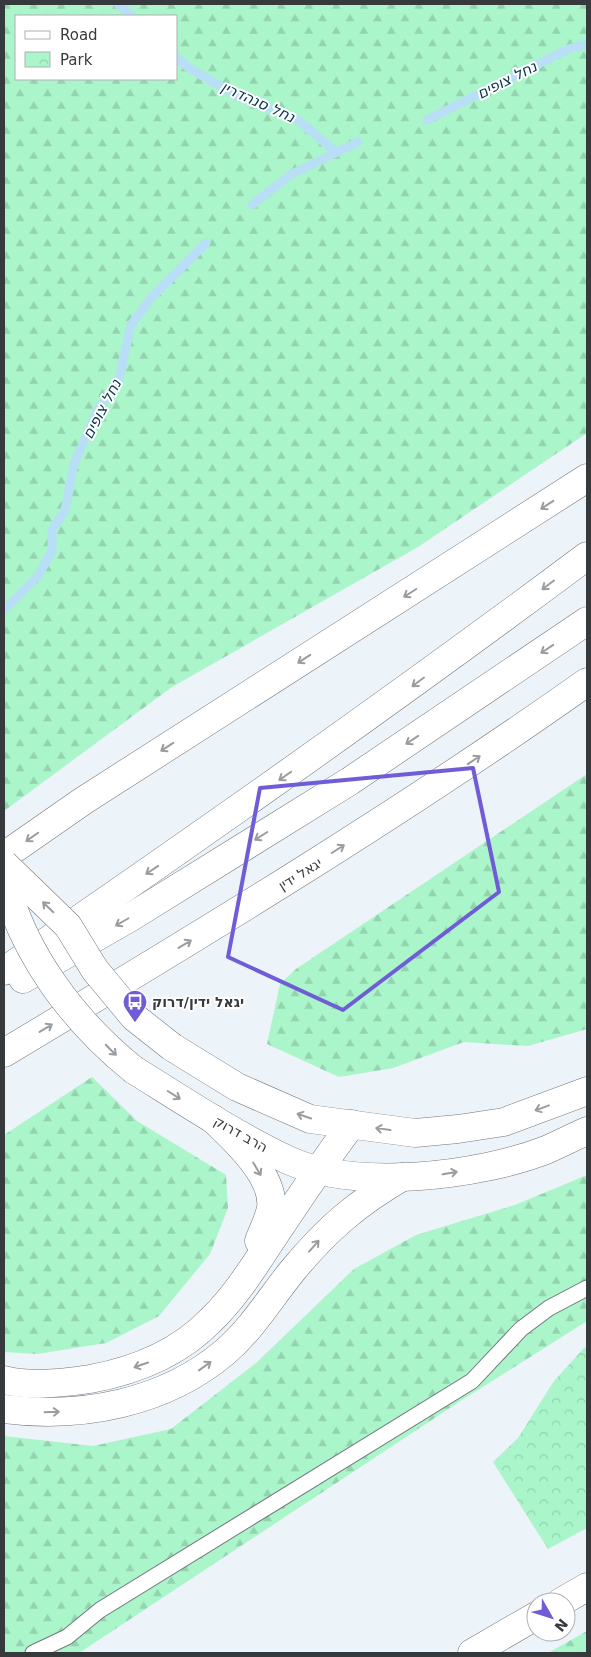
<svg xmlns="http://www.w3.org/2000/svg" width="591" height="1657" viewBox="0 0 591 1657" font-family="'DejaVu Sans',Heebo,sans-serif">
<defs>
<pattern id="forest-firs" width="22" height="20" patternUnits="userSpaceOnUse" patternTransform="scale(1.25)"><rect width="22" height="20" fill="#aaf5ca"/><path d="M5 1l3.5 6h-7zM16 11l3.5 6h-7z" fill="#93d3ae"/></pattern>
<pattern id="park-crowns" width="20" height="18" patternUnits="userSpaceOnUse" patternTransform="scale(1.25)"><rect width="20" height="18" fill="#aaf5ca"/><path d="M2 6a3 3 0 1 1 6 0M12 15a3 3 0 1 1 6 0" fill="none" stroke="#93d3ae"/></pattern>
</defs>
<rect width="100%" height="100%" fill="#ecf3f9"/>
<g fill="url(#forest-firs)" fill-rule="evenodd">
<path d="M4,4h583v429l-169,114 -246,140 -168,124zM16,16h160v63h-160z"/>
<path d="M587,774v255l-59,17 -64,-4 -71,26 -54,9 -72,-33 13,-60 16,-15z"/>
<path d="M92,1077l45,44 89,54 2,33 -18,46 -51,62 -53,27 -69,11 -33,-2v-217z"/>
<path d="M587,1175v146l-125,79 -383,253h-75v-217l89,10 78,-17 85,-66 98,-94 62,-34 99,-30z"/>
<path d="M587,1631v22h-39z"/>
</g>
<path fill="url(#park-crowns)" d="M585,1347l2,3v178l-39,21 -55,-87 25,-24 36,-57z"/>
<g fill="none" stroke-linecap="round" stroke-linejoin="round">
<g stroke="#b9dff7" stroke-width="9">
<path d="M118,4l14,12"/>
<path d="M176,57l13,11 52,30 57,22 38,32"/>
<path d="M427,120l141,-71 19,-5"/>
<path d="M252,205l38,-30 68,-33"/>
<path d="M4,610l34,-34 14,-25v-21l13,-20 9,-46 24,-55 20,-26 13,-58 20,-27 55,-55"/>
</g>
<defs>
<path id="service" d="M33,1653l34,-16 33,-27 372,-229 49,-52 28,-21 38,-20"/>
<g id="minor">
<path d="M561,1602l26,-15"/>
<path d="M472,1653l64,-37"/>
</g>
<g id="tertiary">
<path d="M172,1047l65,40 73,32 105,14 43,-4 46,-7 83,-31"/>
<path d="M134,1070c50,31 101,65 154,90 67,31 191,16 258,-10 14,-6 27,-13 41,-19"/>
</g>
<g id="trunk">
<path d="M4,856l79,-55 504,-323"/>
<path d="M4,971c197,-135 391,-272 583,-415"/>
<path d="M23,979l108,-62 219,-136 237,-160"/>
<path d="M4,1053c198,-119 395,-238 583,-371"/>
<path d="M213,1119c21,20 62,57 58,89 -2,11 -8,22 -12,33"/>
<path d="M4,1380c26,7 60,3 86,-1 44,-8 89,-26 121,-59 26,-25 45,-57 65,-87 25,-37 49,-74 76,-109"/>
<path d="M4,1409c77,10 161,-6 221,-57 27,-23 46,-55 68,-82 34,-41 63,-66 109,-93"/>
</g>
</defs>
<use href="#service" stroke="#72777d" stroke-width="17"/>
<use href="#minor" stroke="#72777d" stroke-width="29"/>
<use href="#tertiary" stroke="#72777d" stroke-width="29"/>
<use href="#trunk" stroke="#72777d" stroke-width="29"/>
<use href="#service" stroke="#fff" stroke-width="15"/>
<use href="#minor" stroke="#fff" stroke-width="28"/>
<use href="#tertiary" stroke="#fff" stroke-width="28"/>
<use href="#trunk" stroke="#fff" stroke-width="28"/>
<defs>
<g id="tertiary-bridge">
<path d="M4,864l64,62 27,44 39,47 38,30"/>
<path d="M4,878c18,75 70,144 130,192"/>
</g>
</defs>
<use href="#tertiary-bridge" stroke="#72777d" stroke-width="29" stroke-linecap="butt"/>
<use href="#tertiary-bridge" stroke="#fff" stroke-width="28"/>
</g>
<defs><path id="oneway-shaft" d="M-6 0H5M1.5-3L5.5 0L1.5 3" fill="none" stroke-width="1.6" stroke-linecap="round" stroke-linejoin="round" transform="scale(1.25)"/></defs>
<g stroke="#9b9c9e">
<use href="#oneway-shaft" transform="translate(547 505) rotate(147)"/>
<use href="#oneway-shaft" transform="translate(548 585) rotate(143)"/>
<use href="#oneway-shaft" transform="translate(410 593) rotate(148)"/>
<use href="#oneway-shaft" transform="translate(547 649) rotate(146)"/>
<use href="#oneway-shaft" transform="translate(304 659) rotate(147)"/>
<use href="#oneway-shaft" transform="translate(418 682) rotate(143)"/>
<use href="#oneway-shaft" transform="translate(412 740) rotate(146)"/>
<use href="#oneway-shaft" transform="translate(167 747) rotate(147)"/>
<use href="#oneway-shaft" transform="translate(474 760) rotate(-34)"/>
<use href="#oneway-shaft" transform="translate(285 776) rotate(145)"/>
<use href="#oneway-shaft" transform="translate(261 836) rotate(148)"/>
<use href="#oneway-shaft" transform="translate(32 837) rotate(145)"/>
<use href="#oneway-shaft" transform="translate(338 849) rotate(-32)"/>
<use href="#oneway-shaft" transform="translate(152 870) rotate(146)"/>
<use href="#oneway-shaft" transform="translate(48 907) rotate(-136)"/>
<use href="#oneway-shaft" transform="translate(122 922) rotate(150)"/>
<use href="#oneway-shaft" transform="translate(185 944) rotate(-31)"/>
<use href="#oneway-shaft" transform="translate(46 1028) rotate(-31)"/>
<use href="#oneway-shaft" transform="translate(111 1050) rotate(45)"/>
<use href="#oneway-shaft" transform="translate(174 1095) rotate(32)"/>
<use href="#oneway-shaft" transform="translate(542 1108) rotate(160)"/>
<use href="#oneway-shaft" transform="translate(304 1116) rotate(-161)"/>
<use href="#oneway-shaft" transform="translate(383 1129) rotate(-172)"/>
<use href="#oneway-shaft" transform="translate(257 1169) rotate(59)"/>
<use href="#oneway-shaft" transform="translate(450 1173) rotate(-10)"/>
<use href="#oneway-shaft" transform="translate(314 1246) rotate(-49)"/>
<use href="#oneway-shaft" transform="translate(141 1365) rotate(161)"/>
<use href="#oneway-shaft" transform="translate(205 1366) rotate(-36)"/>
<use href="#oneway-shaft" transform="translate(52 1412) rotate(-2)"/>
</g>
<path fill="none" stroke="#6f5cd6" stroke-width="4" stroke-linejoin="round" d="M473,768l26,124 -156,118 -115,-53 32,-169z"/>
<defs>
<symbol id="bus-pin" viewBox="-11 -11 22 30"><path d="M0 17L-7.5 6A9.5 9.5 0 1 1 7.5 6Z" fill="#6f5cd6" stroke="#fff"/><path d="M-5-6H5V4H4V6H2V4H-2V6H-4V4H-5ZM-3.5-4V0h7V-4ZM-3.5 1.2v1.5H-2V1.2ZM2 1.2v1.5H3.5V1.2Z" fill="#fff"/></symbol>
</defs>
<g fill-rule="evenodd">
<use href="#bus-pin" x="121" y="988" width="28" height="38"/>
</g>
<g text-anchor="middle" stroke-width="4" stroke-linejoin="round" paint-order="stroke">
<g font-size="14" fill="#373a3c" stroke="#fff">
<text transform="translate(300 874) rotate(-32)" y="5">יגאל ידין</text>
<text transform="translate(241 1134) rotate(29)" y="5">הרב דרוק</text>
</g>
<g font-size="14" font-weight="bold" fill="#373a3c" stroke="#fff" text-anchor="start">
<text x="152" y="1007">יגאל ידין/דרוק</text>
</g>
<g font-size="15" font-style="italic" fill="#03344c" stroke="#fff">
<text transform="translate(507 80) rotate(-27)" y="5">נחל צופים</text>
<text transform="translate(258 102) rotate(24)" y="5">נחל סנהדרין</text>
<text transform="translate(102 409) rotate(-62)" y="5">נחל צופים</text>
</g>
</g>
<rect width="591" height="1657" fill="none" stroke="#373a3c" stroke-width="10"/>
<rect x="15" y="15" width="162" height="65" fill="#ffffff" stroke="#afb0b1"/>
<rect x="25" y="31" width="25" height="8" fill="#ffffff" stroke="#afb0b1"/>
<text x="60" y="40" font-size="15" fill="#373a3c">Road</text>
<rect x="25" y="52" width="25" height="15" fill="url(#park-crowns)" stroke="#afb0b1"/>
<text x="60" y="65" font-size="15" fill="#373a3c">Park</text>
<g transform="translate(551 1617) rotate(129)"><circle r="24" fill="#ffffff" stroke="#afb0b1"/>
<path d="M0-4L9 19L0 12L-9 19Z" fill="#6f5cd6"/>
<text y="-8" font-size="14" font-weight="bold" text-anchor="middle" fill="#373a3c">N</text>
</g>
</svg>
